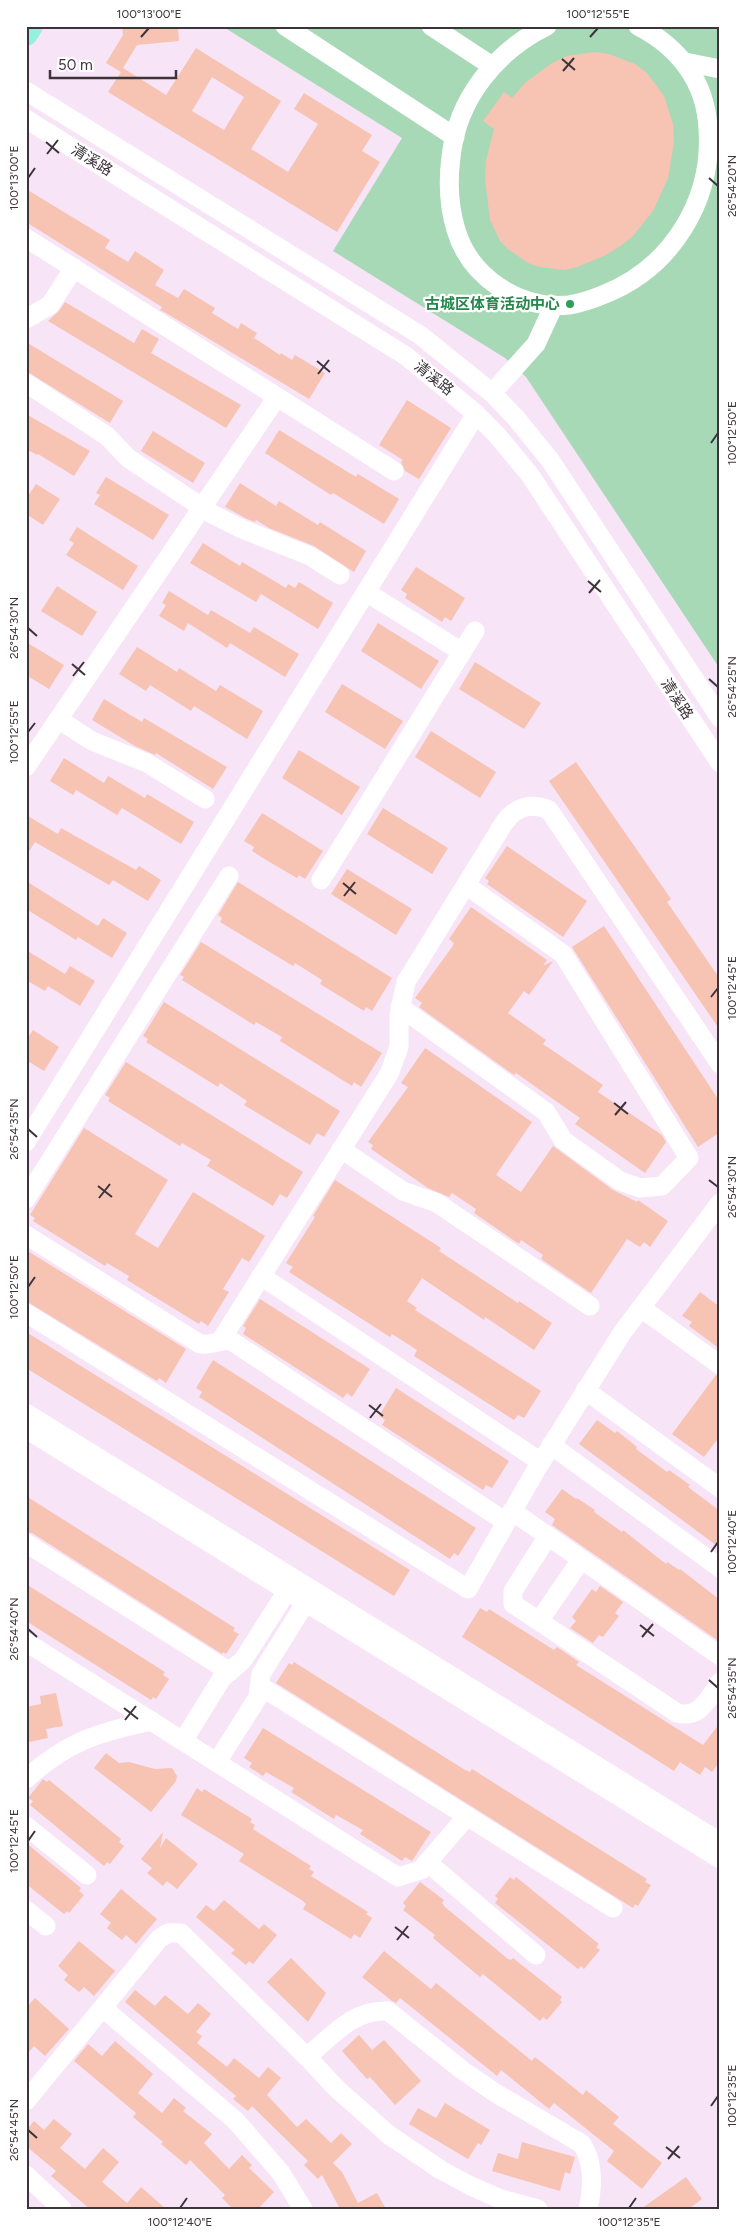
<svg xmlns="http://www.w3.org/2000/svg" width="746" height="2235" viewBox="0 0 746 2235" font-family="Figtree,'Noto Sans SC',sans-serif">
<rect width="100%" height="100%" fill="#f8e4f7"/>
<path fill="#a8d9b6" d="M222,26h498v643l-194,-292 -21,-19 -172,-107 69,-113z"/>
<g fill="#f7c3b3" fill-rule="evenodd">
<path d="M122,26h56l1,15 -42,4 -14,23 43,27 30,-47 85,53 -30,48 37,23 30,-48 -24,-15 10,-16 68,42 -10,16 18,11 -43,70 -229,-140 13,-20 -15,-9 17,-28zM212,77l32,20 -20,33 -32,-19z"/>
<path d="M595,52l14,2 26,10 12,9 17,23 9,28 1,18 -6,36 -15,33 -21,26 -13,10 -15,9 -27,11 -12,3 -25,-3 -12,-4 -20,-14 -8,-8 -10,-21 -5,-41 1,-18 8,-32 -11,-8 21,-29 8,6 13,-15 27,-20 15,-7z"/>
<path d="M26,189l84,51 -5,8 23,14 7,-11 29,19 -9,15 23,13 6,-9 31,19 -3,5 26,16 3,-6 16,10 -3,5 26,17 1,-2 11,7 3,-5 30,18 -16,26 -143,-86 -6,-3 2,-3 -136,-85z"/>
<path d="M65,302l69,41 8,-14 17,10 -8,14 90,52 -15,23 -178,-107 11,-10z"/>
<path d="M26,342l97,59 -13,22 -84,-52z"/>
<path d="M407,400l44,28 -32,51 -14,-8 -4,-9 2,-2 -24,-15z"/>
<path d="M26,414l64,37 -16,25 -36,-22 -1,1 -11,-6z"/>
<path d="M279,430l77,47 2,-3 41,25 -15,25 -51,-31 -2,2 -66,-42z"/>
<path d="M153,431l52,32 -12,20 -52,-32z"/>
<path d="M106,477l63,38 -16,25 -59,-36 6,-9 -4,-2z"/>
<path d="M240,483l36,23 3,-5 39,24 2,-3 46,29 -12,21 -40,-26 -45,-18 -13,-8 -1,2 -8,-3 -22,-12z"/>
<path d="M36,484l24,15 -17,26 -17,-11v-15z"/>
<path d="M77,527l61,39 -15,24 -57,-35 8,-12 -5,-3z"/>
<path d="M203,543l37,23 2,-4 44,26 2,-4 7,4 4,-6 34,21 -15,26 -57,-35 -5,8 -66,-39z"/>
<path d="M416,567l49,31 -14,23 -6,-4 -3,5 -37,-24 2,-4 -6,-4z"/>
<path d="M57,586l40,26 -15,24 -41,-25z"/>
<path d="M169,591l39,24 3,-5 39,23 4,-6 45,27 -14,23 -55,-34 -3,5 -39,-25 -4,8 -25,-15 7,-11 -4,-2z"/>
<path d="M378,623l61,38 -18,28 -60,-38z"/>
<path d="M26,642l38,23 -15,24 -23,-14z"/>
<path d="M137,647l40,25 2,-4 37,23 4,-6 43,26 -16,28 -53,-33 -3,5 -41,-26 -4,6 -27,-17z"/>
<path d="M475,662l66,41 -17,26 -65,-40z"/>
<path d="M342,684l61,37 -18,28 -60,-37z"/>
<path d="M104,699l38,23 2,-4 83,49 -14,22 -57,-36 -1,2 -20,-9 -43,-26z"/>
<path d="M431,731l65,41 -16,26 -65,-41z"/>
<path d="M299,750l61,37 -18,28 -60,-37z"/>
<path d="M64,758l40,25 4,-7 37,22 2,-4 47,28 -13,22 -59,-36 -5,7 -41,-25 -3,5 -23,-14z"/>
<path d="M576,762l95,137 -4,3 53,77v51l-171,-249z"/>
<path d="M383,808l65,40 -16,26 -65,-40z"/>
<path d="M262,813l61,38 -18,28 -6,-4 -2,3 -31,-18 -14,-9 2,-4 -10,-6z"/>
<path d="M26,815l32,19 3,-6 75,42 3,-4 22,14 -13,21 -35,-21 -4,5 -74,-43 -9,14z"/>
<path d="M507,846l80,55 -24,36 -76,-53 2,-3 -4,-3z"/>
<path d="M347,869l65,40 -16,26 -65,-41z"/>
<path d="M26,881l72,45 5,-8 24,15 -15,25 -34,-21 -2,3 -50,-31z"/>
<path d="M238,882l154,96 -20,33 -6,-4 -2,4 -44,-27 2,-4 -11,-7 -16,-10 -2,3 -73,-44 2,-4 -4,-3z"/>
<path d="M471,907l76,53 -4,6 10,-5 -24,34 -5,-4 -16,22 38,27 -3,4 60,41 -5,7 64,43 4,7 -21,31 -70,-49 5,-6 -64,-45 -2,2 -95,-68 3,-4 -7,-5 37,-51 2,-4 -5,-4z"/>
<path d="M604,926l116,176v30l-22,15 -126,-200z"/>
<path d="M201,942l181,111 -21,34 -7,-5 -2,4 -72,-45 2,-4 -26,-15 -2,3 -72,-45 2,-3 -4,-2z"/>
<path d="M26,950l39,24 5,-8 25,15 -15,25 -32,-20 -3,5 -19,-11z"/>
<path d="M164,1002l176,109 -16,26 -7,-4 -7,12 -66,-40 3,-4 -27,-18 -2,4 -72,-45 2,-3 -5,-3z"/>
<path d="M33,1030l26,17 -15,24 -18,-11v-19z"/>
<path d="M425,1048l107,74 -36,53 25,17 32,-46 60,44 24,12 1,-2 30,21 -18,26 -6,-5 -4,5 -13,-8 -36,54 -50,-34 2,-4 -22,-15 -2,4 -45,-31 2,-4 -24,-16 -3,4 -21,-9 -57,-39 2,-4 -5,-3 40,-55 -7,-4z"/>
<path d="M126,1062l177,110 -16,26 -7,-4 -7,12 -66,-40 4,-6 -29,-17 -2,3 -72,-45 2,-3 -5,-3z"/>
<path d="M84,1128l84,52 -33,54 23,14 35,-56 72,44 -16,26 -7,-4 -19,31 6,3 -21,34 -7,-5 -2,3 -72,-44 2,-4 -22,-13 -2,3 -72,-45 2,-3 -5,-3z"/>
<path d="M335,1180l106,68 -2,3 79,52 1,-2 33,22 -18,27 -49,-33 -1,3 -62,-42 -15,23 10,7 -2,2 126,81 -17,27 -6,-3 -4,5 -100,-64 3,-6 -25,-16 -2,3 -101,-65 4,-5 -7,-4 29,-46 -2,-1z"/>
<path d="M26,1250l160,99 -20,34 -7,-5 -2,3 -131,-80z"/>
<path d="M700,1292l20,15v42l-31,-23 3,-4 -10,-6z"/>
<path d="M260,1299l110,70 -18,28 -5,-4 -4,5 -100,-64 3,-6 -3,-2z"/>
<path d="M26,1332l384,238 -16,26 -368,-228z"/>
<path d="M213,1360l263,168 -18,28 -4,-3 -4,6 -251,-162 3,-5 -6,-4z"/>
<path d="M716,1375l4,1v60l-16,21 -32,-23z"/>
<path d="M396,1388l113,73 -17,27 -6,-3 -3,5 -101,-65 3,-5 -6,-4z"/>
<path d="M597,1420l18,13 2,-2 20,16 -1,2 31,23 2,-2 21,15 -2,2 32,24v37l-141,-104z"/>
<path d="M562,1489l14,10 1,-1 18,12 -1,2 28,20 1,-2 43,34 1,-2 12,8 1,-1 40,31v42l-168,-117 3,-6 -10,-7z"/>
<path d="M26,1496l209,132 -2,3 6,3 -13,20 -3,-2 -1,2 -190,-121 -6,-1z"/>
<path d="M26,1584l139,88 -2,3 6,4 -13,20 -3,-2 -2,3 -125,-79z"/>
<path d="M600,1586l23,16 -8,11 4,3 -16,21 -4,-2 -6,8 -23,-15 6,-7 -4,-4 20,-28 4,3z"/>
<path d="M480,1608l7,4 2,-3 65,41 3,-3 22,15 -3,3 127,80 17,-22v38l-8,11 -7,-5 -5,8 -20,-13 -6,9 -212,-134z"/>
<path d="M294,1662l171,108 5,2 2,-3 175,110 -2,3 6,3 -13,21 -3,-2 -2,4 -357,-225 13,-20 3,2z"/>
<path d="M56,1693l7,33 -17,3 2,9 -19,4 -3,-35 15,-3 -1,-8z"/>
<path d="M263,1728l168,104 -19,29 -7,-4 -3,4 -42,-27 3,-4 -27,-15 -2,4 -43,-27 3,-4 -28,-16 -3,4 -14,-9 3,-4 -8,-5z"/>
<path d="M106,1753l13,10 10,-1 26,7 17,-1 5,8 -1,5 -25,31 -57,-44z"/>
<path d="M43,1779l4,3 2,-2 72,59 -2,3 5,4 -14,18 -3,-2 -3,4 -74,-61 3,-4 -5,-3z"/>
<path d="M197,1788l5,4 2,-3 48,30 -2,3 5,3 -2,4 58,37 -2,3 5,3 -3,4 57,36 -2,2 6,4 -12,20 -6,-4 -3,5 -48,-30 3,-5 -3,-3 -64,-40 5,-7 -63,-39z"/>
<path d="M163,1832l-3,16 6,-10 32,26 -21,25 -10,-8 -4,5 -16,-13 5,-5 -11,-9z"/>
<path d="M26,1843l55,45 -2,3 5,4 -15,18 -2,-2 -3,3 -38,-30z"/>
<path d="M510,1877l4,3 2,-3 83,67 -3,3 4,3 -16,19 -3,-3 -3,3 -83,-66 3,-4 -3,-3z"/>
<path d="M420,1882l24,18 -2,3 3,4 63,52 3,1 2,-2 49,39 -2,3 2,2 -15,18 -4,-3 -3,4 -57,-47 -3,3 -47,-39 2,-3 -32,-25 3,-4 -3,-3z"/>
<path d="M121,1889l36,30 -21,25 -10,-9 -4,5 -15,-12 4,-5 -11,-9z"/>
<path d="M224,1900l35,29 5,-5 13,11 -24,29 -4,-3 -3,4 -15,-12 4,-3 -39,-33 10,-12 8,6z"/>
<path d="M79,1941l36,30 -21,25 -10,-9 -5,5 -15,-12 4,-5 -10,-9z"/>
<path d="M384,1951l47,38 5,-6 96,78 3,-4 48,38 3,-5 33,27 -6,7 49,39 -20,26 -35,-28 7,-10 -60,-48 -5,6 -48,-39 -4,6 -97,-78 -4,5 -4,-2 -30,-24z"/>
<path d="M291,1958l35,35 -18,29 -41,-40z"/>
<path d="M135,1990l20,16 10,-11 23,19 10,-11 13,11 -15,18 6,4 -5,7 30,24 7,-9 25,20 9,-11 13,11 -14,17 30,32 9,-8 25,24 10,-10 11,11 -19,19 9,9 16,31 19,-10 9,16h-46l-18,-34 -4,4 -14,-14 4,-4 -56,-55 -4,5 -15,-12 3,-3 -111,-94z"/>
<path d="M35,1998l34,31 -24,27 -11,-10 -8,9v-47z"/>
<path d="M359,2035l13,15 12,-10 37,41 -26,24 -25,-28 -3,2 -25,-28z"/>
<path d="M115,2041l38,33 -15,19 24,20 12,-15 12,10 -3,3 29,23 -8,9 25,26 13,-14 10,10 -3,3 25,24 -16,17h-25l-11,-11 3,-3 -35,-35 -4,5 -25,-21 2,-2 -30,-25 3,-4 -62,-52 14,-17 14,12z"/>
<path d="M445,2103l45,27 -9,15 -3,-2 -10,16 -59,-35 9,-16 18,10z"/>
<path d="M54,2119l18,15 -12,14 25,21 18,-21 16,14 -17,20 25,21 14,-16 25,22h-76l-39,-33 5,-5 -30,-25v-15l8,-10 10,9z"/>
<path d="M522,2142l53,15 -5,17 -5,-2 -5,19 -68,-20 6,-18 20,6z"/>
<path d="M686,2177l16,22 -13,10h-48z"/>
</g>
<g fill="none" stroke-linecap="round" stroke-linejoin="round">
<g stroke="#fff" stroke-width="19">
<path d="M285,26l170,111"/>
<path d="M431,26l61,40"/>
<path d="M547,26c-51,25 -90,73 -96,131 -3,23 -2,50 5,73 14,47 63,80 113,75 13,-2 24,-6 36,-11 67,-27 108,-94 103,-165 -2,-47 -29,-82 -70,-103"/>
<path d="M685,62l35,7"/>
<path d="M26,91l394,244 72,58 24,25 34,42 170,258"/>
<path d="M26,119l380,237 68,56 23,23 33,40 190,288"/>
<path d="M26,238l368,233"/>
<path d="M26,319l24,-14 24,-37"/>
<path d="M26,383l81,53 21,22 84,56 30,15 68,27 30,19"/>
<path d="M492,393l44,-49 18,-39"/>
<path d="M366,592l96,60"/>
<path d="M58,719l34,22 55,22 58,36"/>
<path d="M26,767l251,-370"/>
<path d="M321,880l154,-249"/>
<path d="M400,1007l146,105 17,28 57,41 20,7 22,-2 27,-28 -126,-204 -97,-69"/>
<path d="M26,1142l450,-728"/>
<path d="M341,1149l62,42 34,12 153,103"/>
<path d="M26,1199l203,-323"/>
<path d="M26,1235l174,109c11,2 20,-4 30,-4l276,182"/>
<path d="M261,1276l280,186"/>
<path d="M641,1308l79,57"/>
<path d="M26,1313l442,276 68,-119 86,-137 98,-130"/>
<path d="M221,1340l168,-266 10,-27v-32l7,-33 98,-159c11,-16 27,-21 45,-13l171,254"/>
<path d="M585,1390l135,98"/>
<path d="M26,1413l694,429"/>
<path d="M26,1429l694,430"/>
<path d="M551,1445l169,123"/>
<path d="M512,1511l208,145"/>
<path d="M548,1536l-35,55v13l164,109c23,6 31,-14 43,-31"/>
<path d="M26,1543l204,129"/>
<path d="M539,1621l42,-61"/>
<path d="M26,1642l372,235 23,-7 46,-54"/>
<path d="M260,1686l353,222"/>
<path d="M183,1741l39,-63 21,-18 44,-69"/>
<path d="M217,1762l41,-65 3,-23 45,-72"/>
<path d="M26,1779c40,-37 73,-47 126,-58"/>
<path d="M26,1826l61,49"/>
<path d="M427,1862l109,93"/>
<path d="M26,1910l20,16"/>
<path d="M103,2008l133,113 45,52 22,36"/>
<path d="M307,2057c25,-21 46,-48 81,-46l74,59 32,22 88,52c12,19 11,43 6,65"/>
<path d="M26,2101l133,-162 9,-6h13l131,129 24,26 53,47 52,35 28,15 29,13 40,11"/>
<path d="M26,2175l36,34"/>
</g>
<path stroke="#94f1e1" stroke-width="24" d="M26,34l5,-8"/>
</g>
<path fill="none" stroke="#3c333b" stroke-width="2" d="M141,37l8,-9M590,37l8,-9M562,59l13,11M563,71l11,-13M46,142l13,11M47,154l11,-14M28,178l7,-10M709,178l9,8M317,361l13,11M318,374l11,-14M711,443l7,-10M588,581l13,11M589,593l11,-13M28,628l9,8M72,664l13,11M73,676l11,-14M709,679l9,8M28,732l7,-9M343,883l13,11M344,896l11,-14M711,997l7,-9M614,1103l14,11M615,1115l11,-13M28,1129l9,8M709,1180l9,7M98,1186l14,11M99,1198l11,-14M28,1287l7,-10M369,1405l14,11M370,1418l11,-14M711,1552l7,-10M640,1625l14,11M28,1629l9,8M642,1637l11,-13M709,1680l9,8M124,1708l14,11M125,1720l11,-14M28,1841l7,-10M395,1927l14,11M397,1940l11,-14M711,2106l7,-10M28,2130l9,8M666,2147l14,11M668,2159l11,-13M180,2208l7,-10M629,2208l7,-10"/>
<circle fill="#2e9e5b" stroke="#fff" stroke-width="2" cx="570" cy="304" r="5"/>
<g text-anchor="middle" stroke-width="4.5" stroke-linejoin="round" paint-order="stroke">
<g font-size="15" fill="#3c333b" stroke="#fff">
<text transform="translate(92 160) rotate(32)" y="5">清溪路</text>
<text transform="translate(434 378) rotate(39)" y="5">清溪路</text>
<text transform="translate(677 699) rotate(57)" y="5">清溪路</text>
</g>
<g font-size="15" font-weight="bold" fill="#27864d" stroke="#fff" text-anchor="end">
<text x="560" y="309">古城区体育活动中心</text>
</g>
</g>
<rect width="746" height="2235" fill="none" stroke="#ffffff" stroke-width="55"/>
<path d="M50 70v8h126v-8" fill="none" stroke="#3c333b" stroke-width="2.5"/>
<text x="58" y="70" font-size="15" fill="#3c333b" stroke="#ffffff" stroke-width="4" paint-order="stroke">50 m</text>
<rect x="28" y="28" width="690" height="2180" fill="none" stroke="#3c333b" stroke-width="2"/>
<g font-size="12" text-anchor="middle" fill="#3c333b">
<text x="149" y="18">100°13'00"E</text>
<text x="598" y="18">100°12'55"E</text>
<text transform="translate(14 178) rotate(-90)" y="4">100°13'00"E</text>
<text transform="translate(732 186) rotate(-90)" y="4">26°54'20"N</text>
<text transform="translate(732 433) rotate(-90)" y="4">100°12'50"E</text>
<text transform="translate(14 628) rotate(-90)" y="4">26°54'30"N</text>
<text transform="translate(732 687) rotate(-90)" y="4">26°54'25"N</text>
<text transform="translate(14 732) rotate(-90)" y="4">100°12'55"E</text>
<text transform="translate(732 988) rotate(-90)" y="4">100°12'45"E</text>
<text transform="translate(14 1129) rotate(-90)" y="4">26°54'35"N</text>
<text transform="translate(732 1187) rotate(-90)" y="4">26°54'30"N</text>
<text transform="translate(14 1287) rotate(-90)" y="4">100°12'50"E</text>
<text transform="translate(732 1542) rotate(-90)" y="4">100°12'40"E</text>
<text transform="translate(14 1629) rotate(-90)" y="4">26°54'40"N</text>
<text transform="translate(732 1688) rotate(-90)" y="4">26°54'35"N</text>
<text transform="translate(14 1841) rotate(-90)" y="4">100°12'45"E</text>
<text transform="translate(732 2096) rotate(-90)" y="4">100°12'35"E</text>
<text transform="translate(14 2130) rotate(-90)" y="4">26°54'45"N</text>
<text x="180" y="2226">100°12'40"E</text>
<text x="629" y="2226">100°12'35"E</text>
</g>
</svg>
